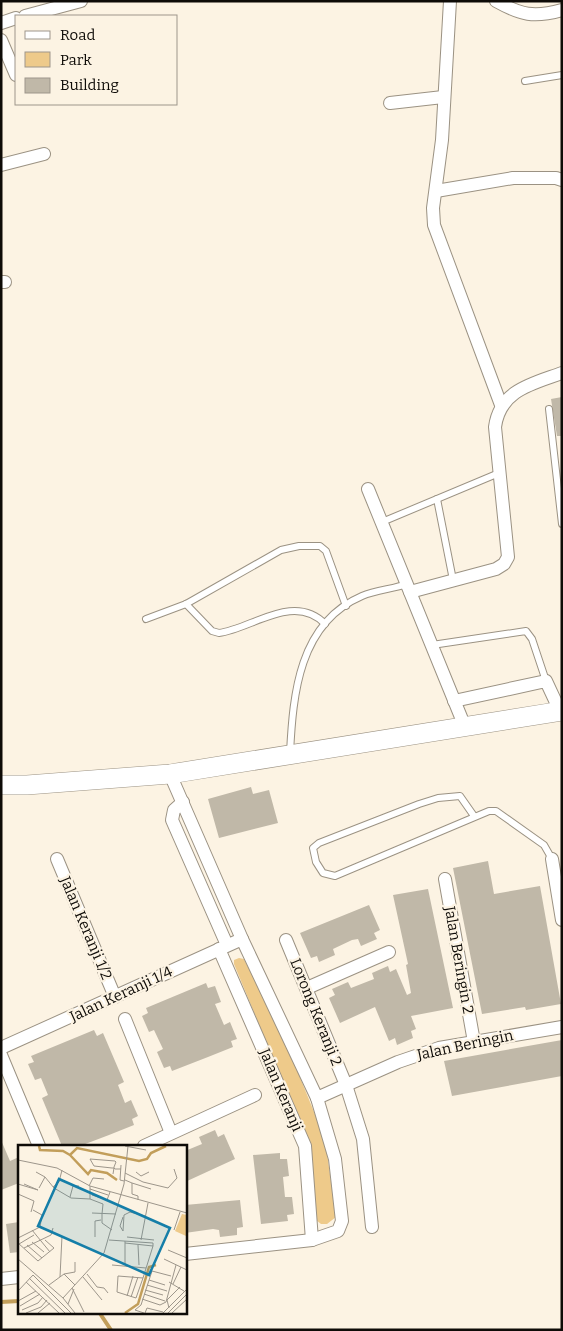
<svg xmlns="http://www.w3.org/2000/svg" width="563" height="1331" viewBox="0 0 563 1331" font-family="Bitter,serif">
<rect width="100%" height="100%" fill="#fcf3e3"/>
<path fill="#eeca8a" d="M239,958l5,1 38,74 43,106 11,78 -9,7h-6l-5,-4 -8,-77 -74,-179v-4z"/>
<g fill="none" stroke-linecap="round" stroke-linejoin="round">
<g stroke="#c29e5a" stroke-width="4">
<path d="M1,1302l18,-1"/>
<path d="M99,1312l12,18"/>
</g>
</g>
<g fill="#c0b8a8">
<path d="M562,397v39h-5l-6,-37z"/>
<path d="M251,787l2,7 16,-4 9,33 -59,15 -11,-39z"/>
<path d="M488,861l6,33 46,-8 21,118 -35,6 -1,-3 -43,7 -29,-146z"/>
<path d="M428,889l25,119 -42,8 5,13 -5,2 2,7 -16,7 -2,-7 -6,3 -14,-34 -35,16 -11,-25 6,-3 -3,-6 16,-7 3,6 23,-9 -2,-6 16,-7 2,6 6,-3 11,26 4,-2 -5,-28 2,-1 -15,-69z"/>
<path d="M369,905l11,25 -6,3 3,6 -16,7 -3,-7 -6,1 -19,9 2,6 -16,7 -2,-6 -6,2 -11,-25z"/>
<path d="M206,983l2,5 7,-2 6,16 -6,2 9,21 6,-3 7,17 -6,2 2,6 -25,10 -36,14 -2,-5 -6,2 -7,-16 6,-3 -9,-19 -5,2 -7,-16 6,-3 -2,-5z"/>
<path d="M94,1030l3,6 6,-3 21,49 -6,3 7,18 6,-3 7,16 -6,3 2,6 -25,10 -29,11h-18l-20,-48 6,-3 -7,-17 -6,2 -7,-16 6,-2 -3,-6z"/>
<path d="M562,1040v36l-110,20 -8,-35z"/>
<path d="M215,1130l3,7 6,-3 11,25 -50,23v-31l17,-7 -3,-7z"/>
<path d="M1,1140l9,21 9,-4v26l-18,7z"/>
<path d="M280,1153v6h7l2,17 -6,1 2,20h7l2,17 -7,1 1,6 -27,3 -8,-69z"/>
<path d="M240,1200l3,27 -6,1v7l-17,2 -1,-7 -6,-1 -28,4v-28z"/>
<path d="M19,1222v30l-9,1 -4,-29z"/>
</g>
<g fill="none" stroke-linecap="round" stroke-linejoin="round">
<defs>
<g id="lane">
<path d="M525,81l37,-6"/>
<path d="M549,409l13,115"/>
<path d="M437,499l16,81"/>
<path d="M382,522l117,-49"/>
<path d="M186,604l26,27 7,2c32,-4 75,-41 106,-9"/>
<path d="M146,619l40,-15 95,-54 18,-4h21l6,5 20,55"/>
<path d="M432,645l94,-14 6,8 14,42"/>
<path d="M290,753c3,-59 9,-130 72,-157 14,-6 31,-7 45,-12"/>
<path d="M474,816l-14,-20 -22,2 -19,6 -100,39 -6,5 3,14 7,11 12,3 154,-65h7l48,34 8,14"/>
</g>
<g id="street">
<path d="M450,1l-8,139 -9,68 1,17 67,180"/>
<path d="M496,1c25,14 38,17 66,9"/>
<path d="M25,16l56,-15"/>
<path d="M1,23l15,-5"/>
<path d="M1,40l15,35"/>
<path d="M390,103l53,-6"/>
<path d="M1,165l43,-11"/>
<path d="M436,191l77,-13h43l6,2"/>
<path d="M1,282h4"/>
<path d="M368,489l97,238"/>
<path d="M410,592l86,-23 8,-5 4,-7 -13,-130c5,-37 37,-43 67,-54"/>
<path d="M454,701l92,-20 14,30"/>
<path d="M170,774l72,165 75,159 18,61 7,62 -4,10 -26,9 -127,14"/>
<path d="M183,802l-9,8 -2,10 55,125"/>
<path d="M57,859l58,138"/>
<path d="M552,859l10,61"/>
<path d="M445,879l29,163"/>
<path d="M286,940l60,145 17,54 9,88"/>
<path d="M219,949l86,197 7,94"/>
<path d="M307,988l82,-36"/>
<path d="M125,1019l46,114"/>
<path d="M1,1048l241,-109"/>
<path d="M1,1055l38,91"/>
<path d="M317,1098l81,-36 41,-14 123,-21"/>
<path d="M144,1146l111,-51"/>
<path d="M1,1279l18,-2"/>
</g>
<path id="secondary" d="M1,785h26l143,-11 392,-63"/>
</defs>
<use href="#lane" stroke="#9b9283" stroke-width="8"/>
<use href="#street" stroke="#9b9283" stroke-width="14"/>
<use href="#secondary" stroke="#9b9283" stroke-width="20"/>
<use href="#lane" stroke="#fff" stroke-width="6"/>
<use href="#street" stroke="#fff" stroke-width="12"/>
<use href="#secondary" stroke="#fff" stroke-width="19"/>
</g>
<g text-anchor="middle" stroke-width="4.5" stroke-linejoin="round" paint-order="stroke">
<g font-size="15" fill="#0e0b07" stroke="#fcf3e3">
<text transform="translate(86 928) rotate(67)" y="5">Jalan Keranji 1/2</text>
<text transform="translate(459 960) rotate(80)" y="5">Jalan Beringin 2</text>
<text transform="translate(121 994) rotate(-25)" y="5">Jalan Keranji 1/4</text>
<text transform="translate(316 1012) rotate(68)" y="5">Lorong Keranji 2</text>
<text transform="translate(465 1045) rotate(-12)" y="5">Jalan Beringin</text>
<text transform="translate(281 1090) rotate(67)" y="5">Jalan Keranji</text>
</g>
</g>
<g transform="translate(18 1145)">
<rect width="169" height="169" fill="#fcf3e3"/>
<path d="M164,69l5,1 -1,21 -11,-5z" fill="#eeca8a"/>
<path fill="none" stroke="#c29e5a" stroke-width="2.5" d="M21,1l1,4 23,1 7,4 7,-7 62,13 8,-2 4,-6 15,-7M52,10l18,19 3,-4 16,3 10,7M107,168l13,-9 11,-37 7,-2"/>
<path fill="none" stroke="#9d968b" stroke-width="1" d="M107,1l21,4M0,15l39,8 33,18 97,27M103,20l-1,15 4,1M18,27l9,5 -6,11M118,27l5,4 8,-4M107,28l18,9 25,6 9,-10 -3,-9M95,29l1,-6v-1l2,-5 -1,-1 -25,-2 4,7 18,2h2l1,1h6M27,32l9,11 17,10 19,1M107,35l7,3v11l6,2v4M114,38l19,6M0,39l20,6M6,39l14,6M71,41l4,-8 11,1M72,41v13l13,5 -1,10M35,42l6,-5 3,-12M72,44l18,6M0,49l16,7 -3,11M74,50l15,5 3,-8M52,52l3,-11h6M74,68l24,1M84,69v9l10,7M14,85l18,22M156,85l6,-18M105,86l1,-16 6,-3 15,4M105,86l-3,-5 3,-9M77,92v-16l6,-1M109,92l27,3M0,93l22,-11 2,-12 -9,-5M91,95l44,3v3l-10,32 -7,20 -19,-6 1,-16 25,2M123,95l7,-37M107,96v24M14,97l12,10M0,98l20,18 16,-13 -9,-8M107,98l28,3M1,99l15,-9M9,100l15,13M120,100l1,20M6,103l27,-13 2,-7M150,105l19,8M0,114l45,39 12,15M146,114l23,11M94,120l34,3M46,129l11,-2v-10M69,129l10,13 7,1 4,5M42,132l2,-41M65,132l19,23M11,133l36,35M131,135l16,5M8,137l33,31M151,137l15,9M155,139l8,-17M31,140l15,-11 11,11M129,140l20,6M54,143l12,24M127,145l18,5M0,146l15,-16 38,38M126,149l21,7M109,151l6,-20M113,152l7,-20M45,153l41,-45 20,-69 4,-38M124,154l18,6 6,-3 10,-37M0,156l18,-10M50,159l6,-15M2,161l20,-12M151,163l-2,-8 13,-13M4,165l16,-7 5,-6M8,168l15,-6 6,-7M20,168l12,-10M126,168l-9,-3 6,-5 11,-34 19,5M127,168l2,-5 16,4M145,168l24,-24M150,168l19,-19M154,168l15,-14"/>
<path fill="#157ea8" fill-opacity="0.15" stroke="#157ea8" stroke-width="2.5" d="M41,34l111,49 -21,47 -111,-49z"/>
<rect width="169" height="169" fill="none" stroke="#0e0b07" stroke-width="2.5"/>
</g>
<rect width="563" height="1331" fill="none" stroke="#0e0b07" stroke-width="5"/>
<rect x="15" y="15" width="162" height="90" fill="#fcf3e3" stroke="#9d968b"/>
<rect x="25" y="31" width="25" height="8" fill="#ffffff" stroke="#9d968b"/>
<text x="60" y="40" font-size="15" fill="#0e0b07">Road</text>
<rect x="25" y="52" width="25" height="15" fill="#eeca8a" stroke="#9d968b"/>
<text x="60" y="65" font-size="15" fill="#0e0b07">Park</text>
<rect x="25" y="78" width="25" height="15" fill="#c0b8a8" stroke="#9d968b"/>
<text x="60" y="90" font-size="15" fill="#0e0b07">Building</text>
</svg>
